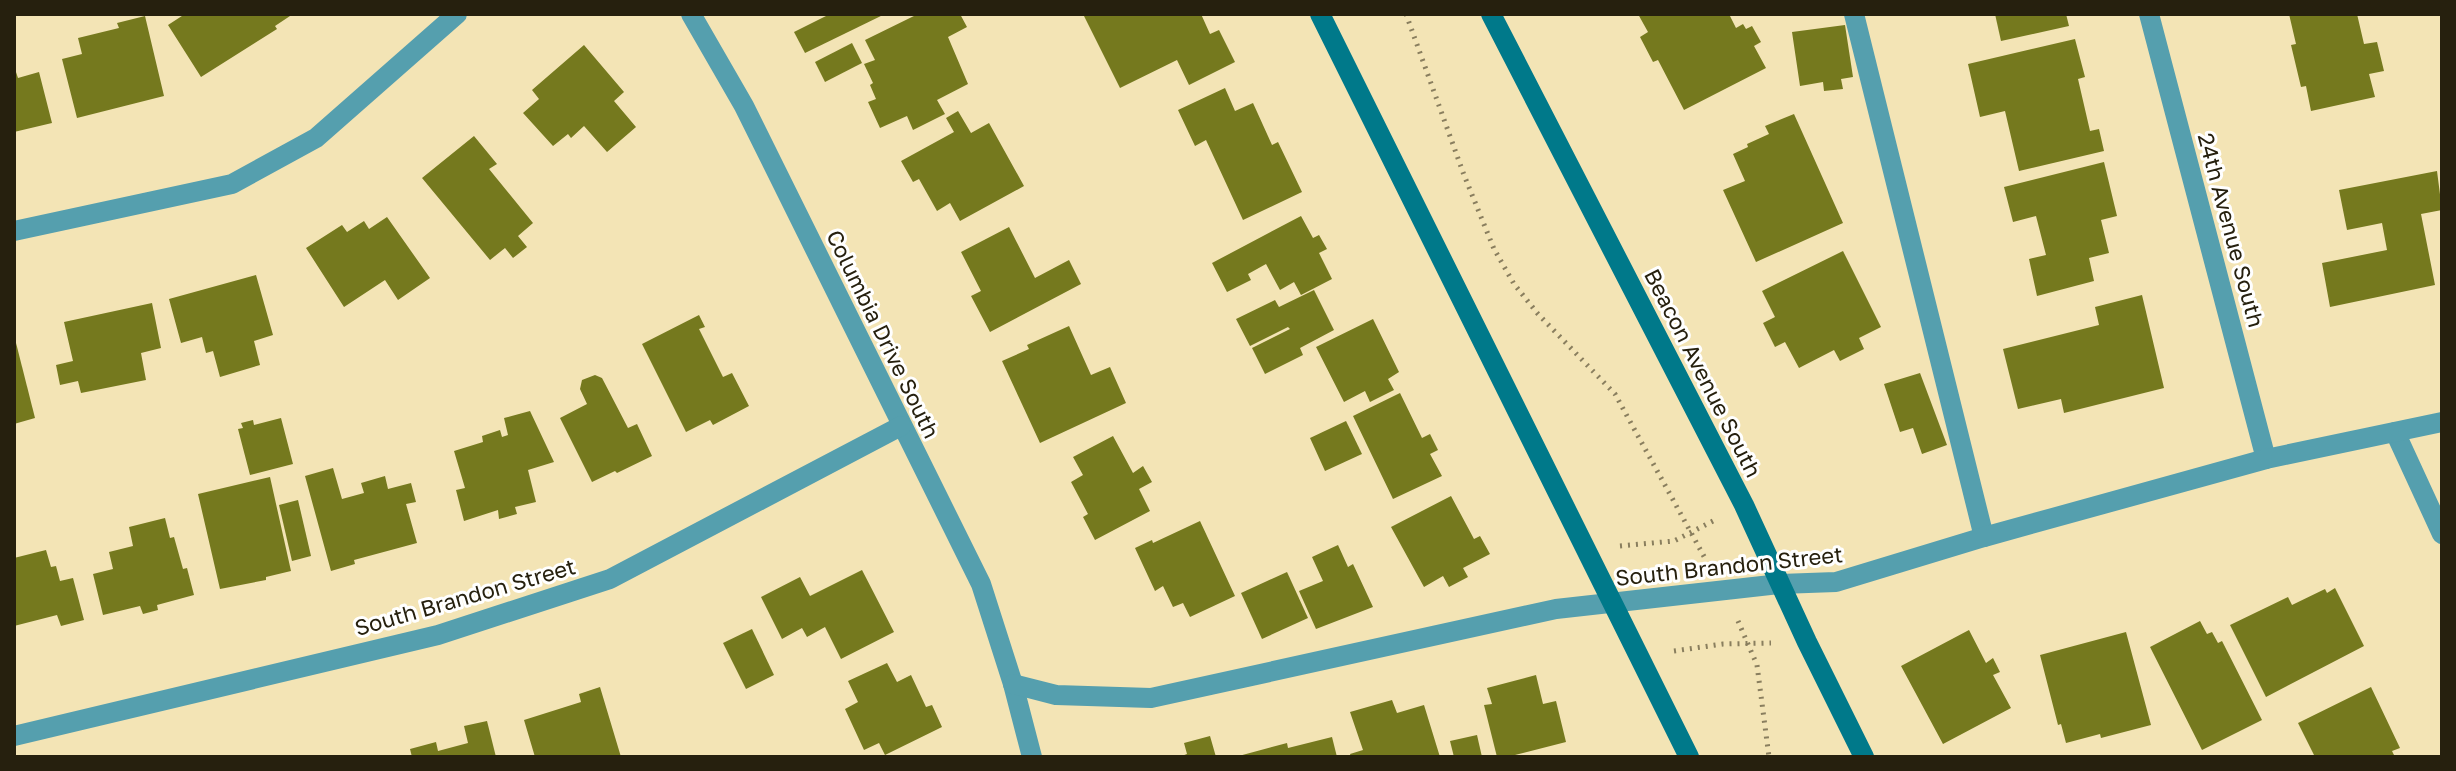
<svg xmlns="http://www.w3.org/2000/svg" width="2456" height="771" viewBox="0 0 2456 771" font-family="'Golos Text',sans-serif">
<rect width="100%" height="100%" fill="#f3e4b5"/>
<g fill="#75791e">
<path d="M185,14h108l-18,12 2,3 -76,48 -33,-52z"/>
<path d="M830,14h55l-80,39 -11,-21z"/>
<path d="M918,14h42l7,13 -19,10 20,47 -31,16 8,14 -32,16 -6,-14 -27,12 -12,-26 8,-3 -6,-14 3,-2 -9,-19 11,-4 -10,-20z"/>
<path d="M1083,14h118l9,20 9,-4 16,32 -46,23 -12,-25 -57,28z"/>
<path d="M1638,14h91l7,14 7,-4 3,5 6,-3 9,16 -7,4 12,22 -82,42 -26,-50 -5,2 -13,-25 8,-5z"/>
<path d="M1995,14h71l3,12 -68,15z"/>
<path d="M2289,14h68l7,30 13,-2 7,29 -15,3 6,23 -64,14 -5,-25 -5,1 -10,-42 5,-1z"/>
<path d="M145,16l19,80 -87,22 -15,-59 20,-5 -4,-16 41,-10 -2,-5z"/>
<path d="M1845,25l8,52 -12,2 2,10 -19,2 -1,-9 -23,4 -8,-54z"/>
<path d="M2075,39l10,38 -7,2 12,52 9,-2 5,22 -85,20 -14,-60 -25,6 -12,-53z"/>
<path d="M852,43l10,20 -37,19 -10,-20z"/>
<path d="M584,45l40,47 -10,9 22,26 -29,25 -23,-26 -13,12 -3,-4 -15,12 -30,-33 16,-14 -7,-9z"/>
<path d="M14,66l4,12 21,-6 13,51 -38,9z"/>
<path d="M1225,88l10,23 18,-8 19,42 6,-3 24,50 -59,28 -37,-80 -11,6 -17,-36z"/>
<path d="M958,111l13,22 18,-10 35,63 -64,35 -10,-18 -13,8 -18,-32 -6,3 -12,-21 53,-29 -8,-14z"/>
<path d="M1794,114l49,109 -87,39 -33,-72 22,-9 -12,-27 15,-7 -1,-3 22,-10 -4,-8z"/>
<path d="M474,136l23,28 -8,5 44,54 -15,13 9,11 -14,11 -8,-10 -15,12 -68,-82z"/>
<path d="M2104,162l13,54 -16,4 8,33 -20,5 5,23 -57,15 -8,-37 17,-4 -10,-39 -23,6 -9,-35z"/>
<path d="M2437,171l5,39 -21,4 14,71 -105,22 -8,-44 65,-13 -5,-27 -35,7 -8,-40z"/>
<path d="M1301,216l12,22 6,-3 8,14 -8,4 13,26 -31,16 -7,-13 -14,8 -14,-26 -18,10 3,6 -24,12 -15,-29z"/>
<path d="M387,217l43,61 -32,22 -13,-20 -41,27 -38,-59 36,-23 5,7 17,-11 5,8z"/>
<path d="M1009,227l26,51 34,-18 12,24 -91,48 -19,-36 10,-5 -20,-39z"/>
<path d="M1843,251l38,76 -22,11 5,11 -24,12 -6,-11 -35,18 -14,-26 -10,5 -12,-24 12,-6 -13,-26z"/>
<path d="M256,275l17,60 -19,6 6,24 -40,12 -7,-26 -7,2 -4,-16 -21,6 -12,-44z"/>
<path d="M1314,290l20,40 -34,18 3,7 -38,19 -13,-26 38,-19 -2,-2 -38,19 -14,-27 39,-19 4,7z"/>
<path d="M2142,295l22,93 -100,25 -3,-14 -43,10 -15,-60 96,-24 -4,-18z"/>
<path d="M152,303l9,45 -20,5 5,27 -65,13 -3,-12 -18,4 -4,-20 17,-4 -9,-39z"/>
<path d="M699,315l6,12 -6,2 24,48 9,-4 17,33 -36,19 -3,-5 -24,12 -44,-88z"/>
<path d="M1373,319l26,53 -11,7 6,11 -24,12 -5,-11 -21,11 -28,-55z"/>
<path d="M1069,326l22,49 19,-8 16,36 -86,40 -38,-82 27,-12 -2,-4z"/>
<path d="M14,335l21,83 -21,6z"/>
<path d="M1920,373l27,72 -25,9 -9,-26 -13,4 -16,-48z"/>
<path d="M595,375l7,3 26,50 9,-4 15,32 -35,17 -2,-2 -23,11 -32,-64 27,-14 -7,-15 2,-9z"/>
<path d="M1400,393l22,45 8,-4 8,16 -8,4 12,22 -49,23 -40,-83z"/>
<path d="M530,411l24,51 -26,8 8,32 -21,5 2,7 -18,5 -1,-9 -34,11 -8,-31 9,-2 -11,-37 29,-9 -1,-6 18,-6 2,7 6,-2 -4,-17z"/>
<path d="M281,418l12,46 -43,11 -12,-46 5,-1 -2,-5 12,-3 1,5z"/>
<path d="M1346,421l16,33 -37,17 -15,-33z"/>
<path d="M1113,436l20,37 10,-7 9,16 -13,7 11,22 -55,29 -12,-23 5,-3 -17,-32 12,-7 -10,-18z"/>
<path d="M333,468l9,31 22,-6 -3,-10 24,-7 3,13 23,-6 5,19 -10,2 11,39 -63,17 1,4 -24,7 -26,-95z"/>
<path d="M270,477l21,94 -25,6v3l-46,9 -22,-95z"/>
<path d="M1451,496l23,43 6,-3 10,18 -27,14 5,9 -19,10 -6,-11 -19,11 -33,-60z"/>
<path d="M298,500l13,56 -19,5 -13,-56z"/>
<path d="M165,518l5,20 4,-1 9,32 4,-1 7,27 -37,10 1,5 -15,4 -3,-8 -37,9 -10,-41 20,-5 -4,-17 24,-6 -4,-19z"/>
<path d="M1200,521l35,75 -45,21 -7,-14 -10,4 -10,-21 -8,5 -20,-43 17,-8 1,3z"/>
<path d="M1338,545l10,22 5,-3 20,43 -57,22 -17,-38 24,-10 -11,-24z"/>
<path d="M46,550l5,17 5,-1 4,15 13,-3 11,42 -23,6 -4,-11 -43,11v-68z"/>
<path d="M862,570l32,62 -53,27 -16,-32 -18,10 -5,-9 -20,11 -21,-42 39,-20 10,19z"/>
<path d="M1287,572l21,46 -46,21 -21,-46z"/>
<path d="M2335,588l29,58 -98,51 -36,-72 58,-28 4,8 33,-16 2,4z"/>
<path d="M2200,621l7,13 5,-2 6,11 4,-2 40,79 -60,30 -52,-103z"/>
<path d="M752,629l22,46 -28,14 -23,-46z"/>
<path d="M1969,630l17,33 7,-5 7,14 -7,3 18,33 -68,36 -42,-78z"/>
<path d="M2126,632l25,93 -50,13 -1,-4 -34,9 -5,-19 -3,1 -18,-70z"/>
<path d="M887,663l10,19 14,-7 15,32 6,-2 10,22 -57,28 -6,-12 -15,7 -19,-41 13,-7 -10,-21z"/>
<path d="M1536,675l7,29 13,-3 10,41 -59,15h-10l-13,-52 8,-1 -5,-16z"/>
<path d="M600,687l21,70h-86l-11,-37 57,-18 -2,-8z"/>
<path d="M2371,687l29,61 -8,3 3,6h-80l-17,-34z"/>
<path d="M1392,700l5,13 27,-8 16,52h-89l-1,-3 13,-4 -13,-38z"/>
<path d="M487,721l9,36h-84l-2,-8 26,-7 2,9 30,-8 -4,-17z"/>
<path d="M1477,735l5,22h-28l-4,-16z"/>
<path d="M1210,736l6,21h-37l8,-3 -3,-11z"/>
<path d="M1332,737l5,20h-102l52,-14 1,5z"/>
</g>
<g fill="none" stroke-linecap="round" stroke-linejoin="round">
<g stroke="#897e5e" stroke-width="5" stroke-dasharray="2 6" stroke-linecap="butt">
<path d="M1406,14l58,161 30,74 20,35 24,30 77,80 91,166"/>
<path d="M1620,546l54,-5 39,-20"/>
<path d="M1738,621l19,44 12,92"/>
<path d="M1674,651l49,-7 48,-1"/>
</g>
<path stroke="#559fae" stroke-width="20" d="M1854,14l130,523"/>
<g stroke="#559fae" stroke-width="20">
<path d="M691,14l53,92 237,478 32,100 19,73"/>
<path d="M2149,14l117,445"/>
<path d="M14,231l218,-47 84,-46 141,-124"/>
<path d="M2395,432l47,102"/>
<path d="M1013,684l43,11 95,3 405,-89 224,-25 56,-2 148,-45 282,-78 176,-37"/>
<path d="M14,736l424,-101 172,-56 291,-153"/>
</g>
<g stroke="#00798a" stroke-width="20">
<path d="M1320,14l369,743"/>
<path d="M1491,14l253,491 63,137 57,115"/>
</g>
</g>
<g text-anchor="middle" stroke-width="6" stroke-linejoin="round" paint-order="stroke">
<g font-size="22" fill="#26200e" stroke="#fff">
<text transform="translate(2231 230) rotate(75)" y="8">24th Avenue South</text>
<text transform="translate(883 334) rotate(64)" y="8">Columbia Drive South</text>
<text transform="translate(1703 373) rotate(63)" y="8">Beacon Avenue South</text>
<text transform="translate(1729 566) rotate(-6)" y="8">South Brandon Street</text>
<text transform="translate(465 597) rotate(-16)" y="8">South Brandon Street</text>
</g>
</g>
<rect width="2456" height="771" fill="none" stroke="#26200e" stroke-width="32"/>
</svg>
